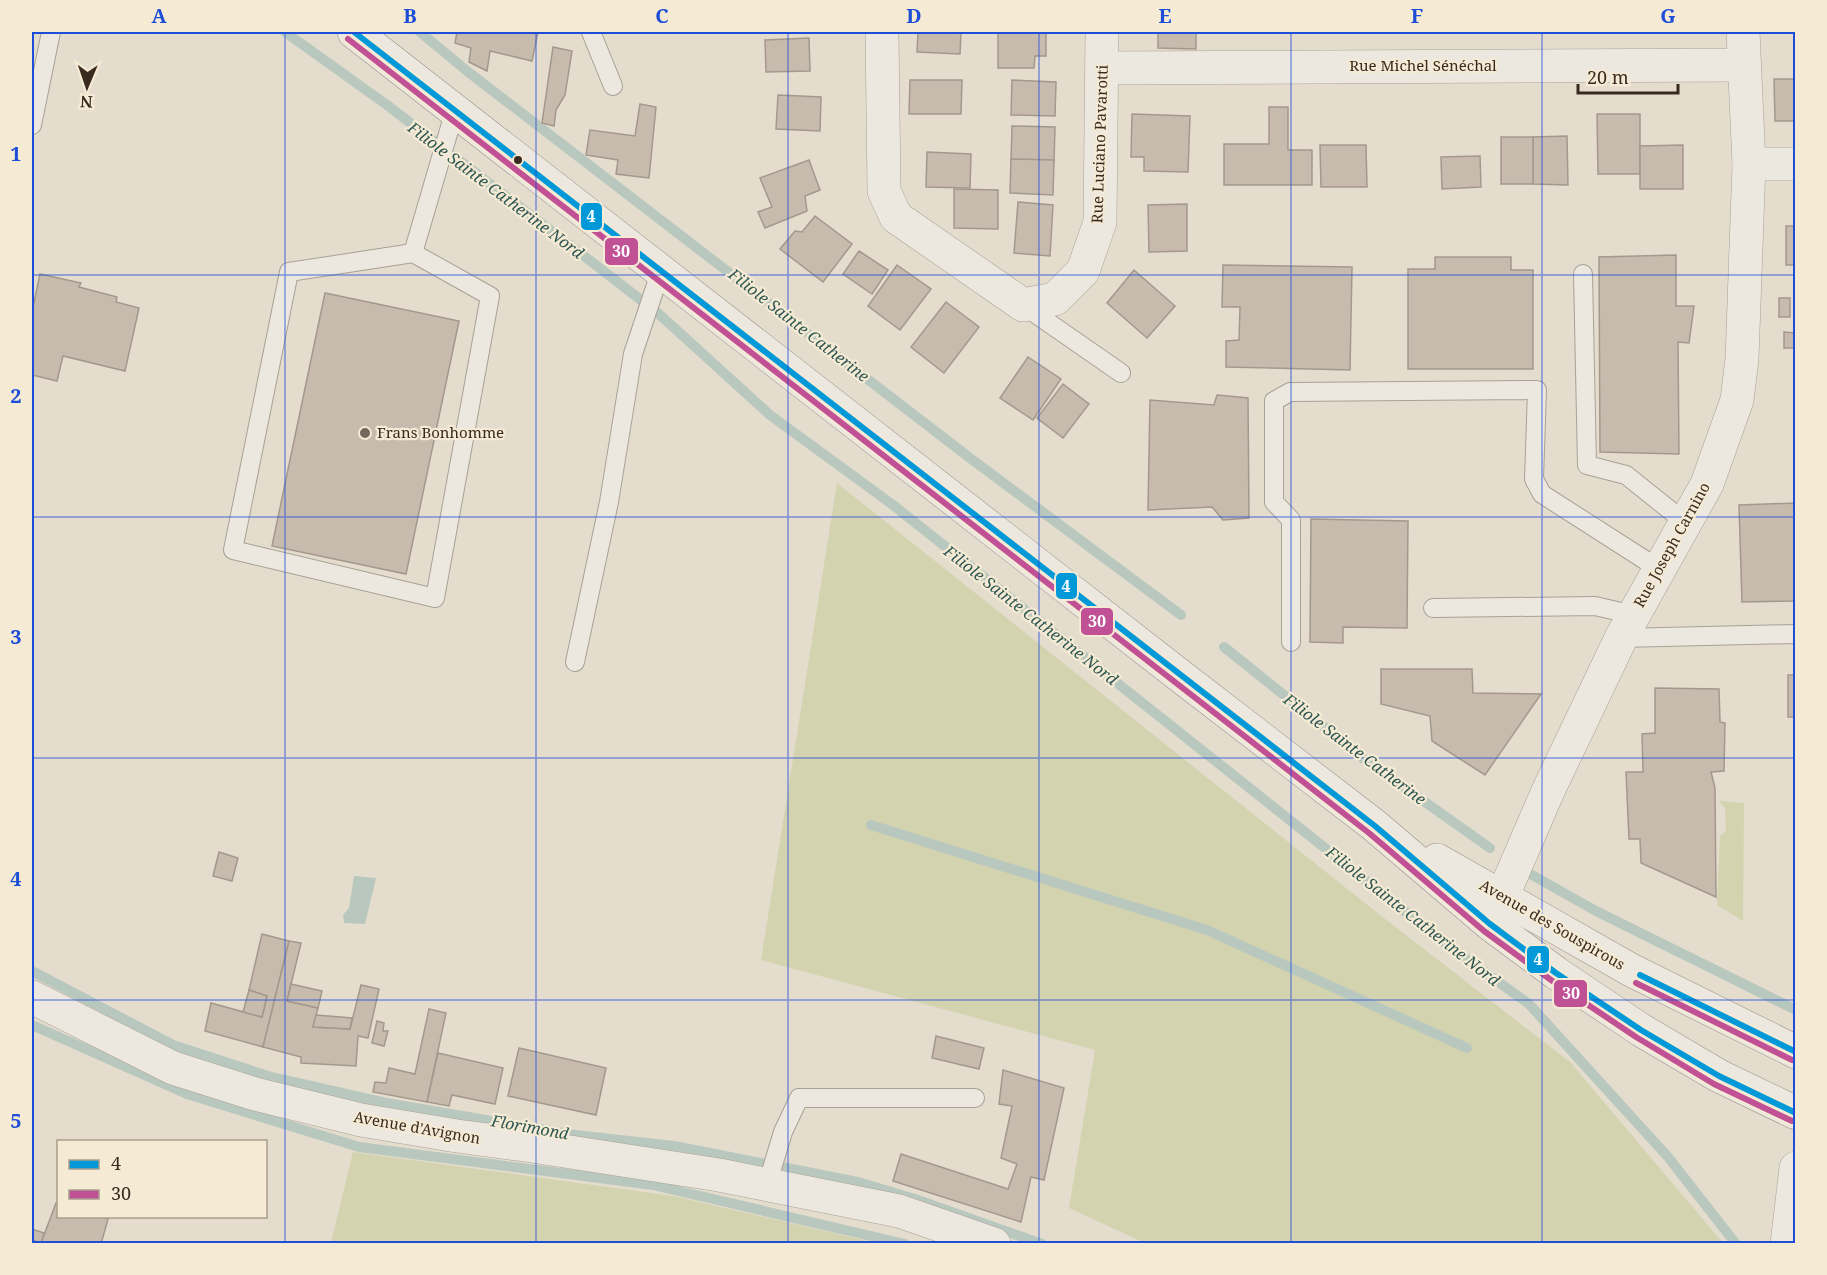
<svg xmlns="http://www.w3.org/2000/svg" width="1827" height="1275" viewBox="0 0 1827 1275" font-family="'Noto Serif',serif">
<rect width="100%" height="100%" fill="#e4dccd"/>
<g fill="#d4d3b0">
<path d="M837,483l543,432 190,147 153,181h-578l-76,-35 26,-158 -334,-90z"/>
<path d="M1719,801l25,2 -1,118 -26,-16 3,-69 6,-5 -1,-23z"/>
<path d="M353,1152l320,44 203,47h-545z"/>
</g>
<path fill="#b9c8be" d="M354,876l22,2 -11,46 -21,-1 -1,-8 6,-7z"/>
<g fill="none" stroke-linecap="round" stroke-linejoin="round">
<g stroke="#b9c8be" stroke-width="10">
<path d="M285,32l102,73 223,171 50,39 110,100 123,90 553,439 83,60 139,153 68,87"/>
<path d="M420,32l47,39 503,387 211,157"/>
<path d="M1224,647l140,112 126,89"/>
<path d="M871,825l336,105 260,118"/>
<path d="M1532,875l64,36 200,99"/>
<path d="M32,971l141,74 98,32 115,26 189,32 99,11 184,36 60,18 124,44"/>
<path d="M32,1025l155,69 172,53 294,38 252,59"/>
</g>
</g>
<g fill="#c7bbae" stroke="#a4988c" stroke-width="1.5">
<path d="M457,32h81l-6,29 -42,-10 -3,20 -18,-9 2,-14 -16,-5z"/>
<path d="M918,32h43l-1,22 -43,-2z"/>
<path d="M998,32h48v24h-11l-1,12h-36z"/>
<path d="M1158,32h38v17l-38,-1z"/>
<path d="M809,38l1,33 -44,1 -1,-32z"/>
<path d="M553,47l19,4 -7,44 -9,15 -2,16 -12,-3z"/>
<path d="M1774,79h22v42h-21z"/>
<path d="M910,80h52l-1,34h-52z"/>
<path d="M1012,80l44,2 -1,34 -44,-1z"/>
<path d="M778,95l43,2 -1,34 -44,-2z"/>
<path d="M640,104l16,3 -7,71 -33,-4 2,-14 -32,-5 4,-25 45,6z"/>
<path d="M1269,107h19v43h24v35h-88v-41h45z"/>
<path d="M1132,114l58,2 -2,56 -44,-1v-14h-13z"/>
<path d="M1597,114h43v60h-42z"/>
<path d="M1012,126l43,1 -1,35 -43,-1z"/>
<path d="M1567,136l1,49 -35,-1v-47z"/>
<rect x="1501" y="137" width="32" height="47"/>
<path d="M1320,145h46l1,42h-46z"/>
<path d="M1683,145v44h-43v-43z"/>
<path d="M927,152l44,2 -1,34 -44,-1z"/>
<path d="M1480,156l1,31 -39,2 -1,-32z"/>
<path d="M1011,159l43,1 -1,35 -43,-2z"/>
<path d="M809,160l11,30 -15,6 2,15 -42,17 -7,-16 14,-5 -12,-29z"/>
<path d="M954,189l44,1v39l-44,-1z"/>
<path d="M1018,202l35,3 -3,51 -36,-3z"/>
<path d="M1187,204v47l-38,1 -1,-47z"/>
<path d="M815,216l37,28 -29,38 -43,-33 15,-18 7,1z"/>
<rect x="1786" y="226" width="10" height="39"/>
<path d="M859,251l29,19 -16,24 -29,-20z"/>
<path d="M1676,255v51h18l-5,37 -11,-1 1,112 -79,-2 -1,-195z"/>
<path d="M1435,257h76v13h22v99h-125v-100h27z"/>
<path d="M897,265l34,24 -31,41 -32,-24z"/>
<path d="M1223,265l129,2 -2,103 -124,-3v-26l13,-1 1,-33h-18z"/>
<path d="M1134,270l41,36 -28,32 -40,-35z"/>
<path d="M40,274l41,9 -2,4 38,10 -1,5 23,6 -14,63 -62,-15 -6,25 -25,-6v-63z"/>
<path d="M325,293l134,28 -53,253 -134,-28z"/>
<rect x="1779" y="298" width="11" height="19"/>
<path d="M946,302l33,25 -35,46 -33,-26z"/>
<path d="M1795,321l1,27h-12v-16l11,1z"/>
<path d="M1028,357l33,22 -28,41 -33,-22z"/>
<path d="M1063,384l26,20 -26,34 -26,-20z"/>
<path d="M1217,395l31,3 1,120 -26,2 -11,-13 -64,3 2,-110 64,5z"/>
<path d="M1796,503v98l-54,1 -3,-97z"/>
<path d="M1311,519l97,2 -1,107 -64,-1v16l-33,-1z"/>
<path d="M1381,669h91l1,24 68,1 -56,81 -53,-34 -2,-25 -49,-12z"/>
<rect x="1788" y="675" width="8" height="42"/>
<path d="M1655,688l64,1 1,33 5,1 -1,48 -13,1 4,16 1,109 -75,-34 -1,-24h-11l-3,-67h17l-1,-38 13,-1z"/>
<path d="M219,852l19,6 -6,23 -19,-5z"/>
<path d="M262,934l27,7 -26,106 -58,-16 6,-28 51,14 5,-21 -18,-6z"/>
<path d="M289,941l12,2 -14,58 31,7 -5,19 37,2 11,-44 18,4 -11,49 -10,-2 -2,30 -55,-3v-6l-38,-10z"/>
<path d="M291,984l31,7 -4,17 -31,-7z"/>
<path d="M249,990l18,6 -5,21 -19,-5z"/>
<path d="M429,1009l17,4 -19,89 -54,-10 2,-10 11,1 3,-15 26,6z"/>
<path d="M316,1015l36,3 -2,11 -37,-2z"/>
<path d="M377,1021l7,2 -1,8h5l-4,15 -12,-3z"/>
<path d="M936,1036l48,12 -5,21 -47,-11z"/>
<path d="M519,1048l87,20 -10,47 -88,-19z"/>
<path d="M438,1053l65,15 -8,36 -43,-9 -3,11 -22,-4z"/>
<path d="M1003,1070l61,18 -20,92 -13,-3 -10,45 -128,-41 8,-27 107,35 9,-25 -16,-6 11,-52 -13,-2z"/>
<path d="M56,1203l2,1v12h41l9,3 -7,25h-69v-4l9,3z"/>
<path d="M32,1229l12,4 -3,10 -9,-3z"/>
</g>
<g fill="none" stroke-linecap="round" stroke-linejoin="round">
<defs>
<g id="lane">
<path d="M591,32l22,54"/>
<path d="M32,125l19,-93"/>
<path d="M413,253l-124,19 -56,278 202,48 55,-302 -77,-43 42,-143"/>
<path d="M1583,274l4,191 39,10 60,48"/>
<path d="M1023,305l98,68"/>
<path d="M1433,608l162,-2 39,9"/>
<path d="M1621,638l175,-4"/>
<path d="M1291,642v-122l-17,-18v-101l16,-9 247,-2 -3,89 8,15 117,75"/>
<path d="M575,662l34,-160 24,-148 28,-84"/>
<path d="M767,1185l16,-53 16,-34h176"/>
</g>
<g id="street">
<path d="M882,32l2,159 12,26 127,88 32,-6 28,-28 17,-49 2,-190"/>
<path d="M1103,68l641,-3"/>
<path d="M1749,164h47"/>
<path d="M1491,923l57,-132 73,-153 86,-154 30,-84 5,-41 7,-195 -6,-132"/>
<path d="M32,997l141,71 82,26 106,26 96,16 68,9 194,30 180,36 95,33"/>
<path d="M1787,1244l9,-76"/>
</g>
<g id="secondary">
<path d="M354,32l825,643 196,151 115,98 66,49 85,57 78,46 77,37"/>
<path d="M1437,860l194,110 165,82"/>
</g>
</defs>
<use href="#lane" stroke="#a9a196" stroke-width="20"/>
<use href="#street" stroke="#a9a196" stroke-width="34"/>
<use href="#secondary" stroke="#999186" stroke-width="34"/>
<use href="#lane" stroke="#ece7df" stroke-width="18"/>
<use href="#street" stroke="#ece7df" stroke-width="33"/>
<use href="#secondary" stroke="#ece7df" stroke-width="33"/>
<defs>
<g id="bus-1">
<path d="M354,32l1021,794 115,98 66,49 85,57 78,46 77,37"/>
<path d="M1640,975l156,77"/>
</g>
<g id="bus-2">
<path d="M348,39l1021,794 115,98 67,49 85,57 78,47 78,37"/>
<path d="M1636,983l156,77"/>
</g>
</defs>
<use href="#bus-1" stroke="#f5ead4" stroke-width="10"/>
<use href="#bus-2" stroke="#f5ead4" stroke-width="10"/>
<use href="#bus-1" stroke="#0399d9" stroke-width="6"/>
<use href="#bus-2" stroke="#c15195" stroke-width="6"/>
</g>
<path fill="none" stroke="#1d4ed8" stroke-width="1.5" stroke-opacity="0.55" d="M285,32v1212M536,32v1212M788,32v1212M1039,32v1212M1291,32v1212M1542,32v1212M32,275h1764M32,517h1764M32,758h1764M32,1000h1764"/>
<circle fill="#382a1f" stroke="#f5ead4" stroke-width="2" cx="518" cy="160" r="5"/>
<circle fill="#74685c" stroke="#f5ead4" stroke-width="2" cx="365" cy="433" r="6"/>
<g text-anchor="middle" stroke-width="4.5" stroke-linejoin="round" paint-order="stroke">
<g font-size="15" fill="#382a1f" stroke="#f5ead4">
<text x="1423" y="71">Rue Michel Sénéchal</text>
<text transform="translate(1100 144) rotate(-88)" y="5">Rue Luciano Pavarotti</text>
<text transform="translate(1672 545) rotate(-61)" y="5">Rue Joseph Carnino</text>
<text transform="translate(1552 925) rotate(30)" y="5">Avenue des Souspirous</text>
<text transform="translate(417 1128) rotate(10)" y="5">Avenue d'Avignon</text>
</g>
<g font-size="15" fill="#382a1f" stroke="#f5ead4" text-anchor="start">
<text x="377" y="438">Frans Bonhomme</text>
</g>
<g font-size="16" font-style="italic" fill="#2e5753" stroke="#f5ead4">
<text transform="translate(496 190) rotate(37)" y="6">Filiole Sainte Catherine Nord</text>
<text transform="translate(799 325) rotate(38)" y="6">Filiole Sainte Catherine</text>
<text transform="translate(1031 615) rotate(38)" y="6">Filiole Sainte Catherine Nord</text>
<text transform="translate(1355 749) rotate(37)" y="6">Filiole Sainte Catherine</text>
<text transform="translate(1413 916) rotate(38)" y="6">Filiole Sainte Catherine Nord</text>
<text transform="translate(530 1127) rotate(10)" y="6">Florimond</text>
</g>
</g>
<g stroke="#f5ead4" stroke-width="2">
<rect x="580" y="202" width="23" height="29" rx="6" fill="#0399d9"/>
<rect x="604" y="237" width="35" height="29" rx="6" fill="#c15195"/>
<rect x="1055" y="572" width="23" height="28" rx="6" fill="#0399d9"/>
<rect x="1080" y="607" width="34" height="29" rx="6" fill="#c15195"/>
<rect x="1526" y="945" width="24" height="29" rx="6" fill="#0399d9"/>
<rect x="1553" y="979" width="35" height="29" rx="6" fill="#c15195"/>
</g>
<g font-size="16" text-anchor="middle" font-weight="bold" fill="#fff">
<text x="591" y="222">4</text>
<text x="621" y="257">30</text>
<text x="1066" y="592">4</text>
<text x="1097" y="627">30</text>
<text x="1538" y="965">4</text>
<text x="1571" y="999">30</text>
</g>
<rect width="1827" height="1275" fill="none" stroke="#f5ead4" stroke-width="66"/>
<rect x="57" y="1140" width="210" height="78" fill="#f5ead4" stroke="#a99d8c" stroke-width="1.5"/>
<rect x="69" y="1160" width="30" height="9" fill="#0399d9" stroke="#a99d8c" stroke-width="1.5"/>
<text x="111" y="1170" font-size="18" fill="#382a1f">4</text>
<rect x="69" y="1190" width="30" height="9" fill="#c15195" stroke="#a99d8c" stroke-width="1.5"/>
<text x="111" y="1200" font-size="18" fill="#382a1f">30</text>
<g transform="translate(87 87) rotate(182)" stroke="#f5ead4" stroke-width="4.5" paint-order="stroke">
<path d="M0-4.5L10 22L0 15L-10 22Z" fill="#382a1f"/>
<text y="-9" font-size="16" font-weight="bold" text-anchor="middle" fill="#382a1f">N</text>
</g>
<path d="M1578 84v9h100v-9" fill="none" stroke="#382a1f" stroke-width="3"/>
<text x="1587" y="84" font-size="18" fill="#382a1f" stroke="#f5ead4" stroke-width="4.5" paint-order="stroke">20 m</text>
<rect x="33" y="33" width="1761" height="1209" fill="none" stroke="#1d4ed8" stroke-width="2"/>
<g font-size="20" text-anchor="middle" font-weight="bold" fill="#1d4ed8">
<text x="159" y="23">A</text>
<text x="410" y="23">B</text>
<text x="662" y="23">C</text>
<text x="914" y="23">D</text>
<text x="1165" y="23">E</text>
<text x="1417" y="23">F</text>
<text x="1668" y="23">G</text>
<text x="16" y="161">1</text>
<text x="16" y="403">2</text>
<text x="16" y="644">3</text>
<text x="16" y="886">4</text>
<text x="16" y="1128">5</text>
</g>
</svg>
